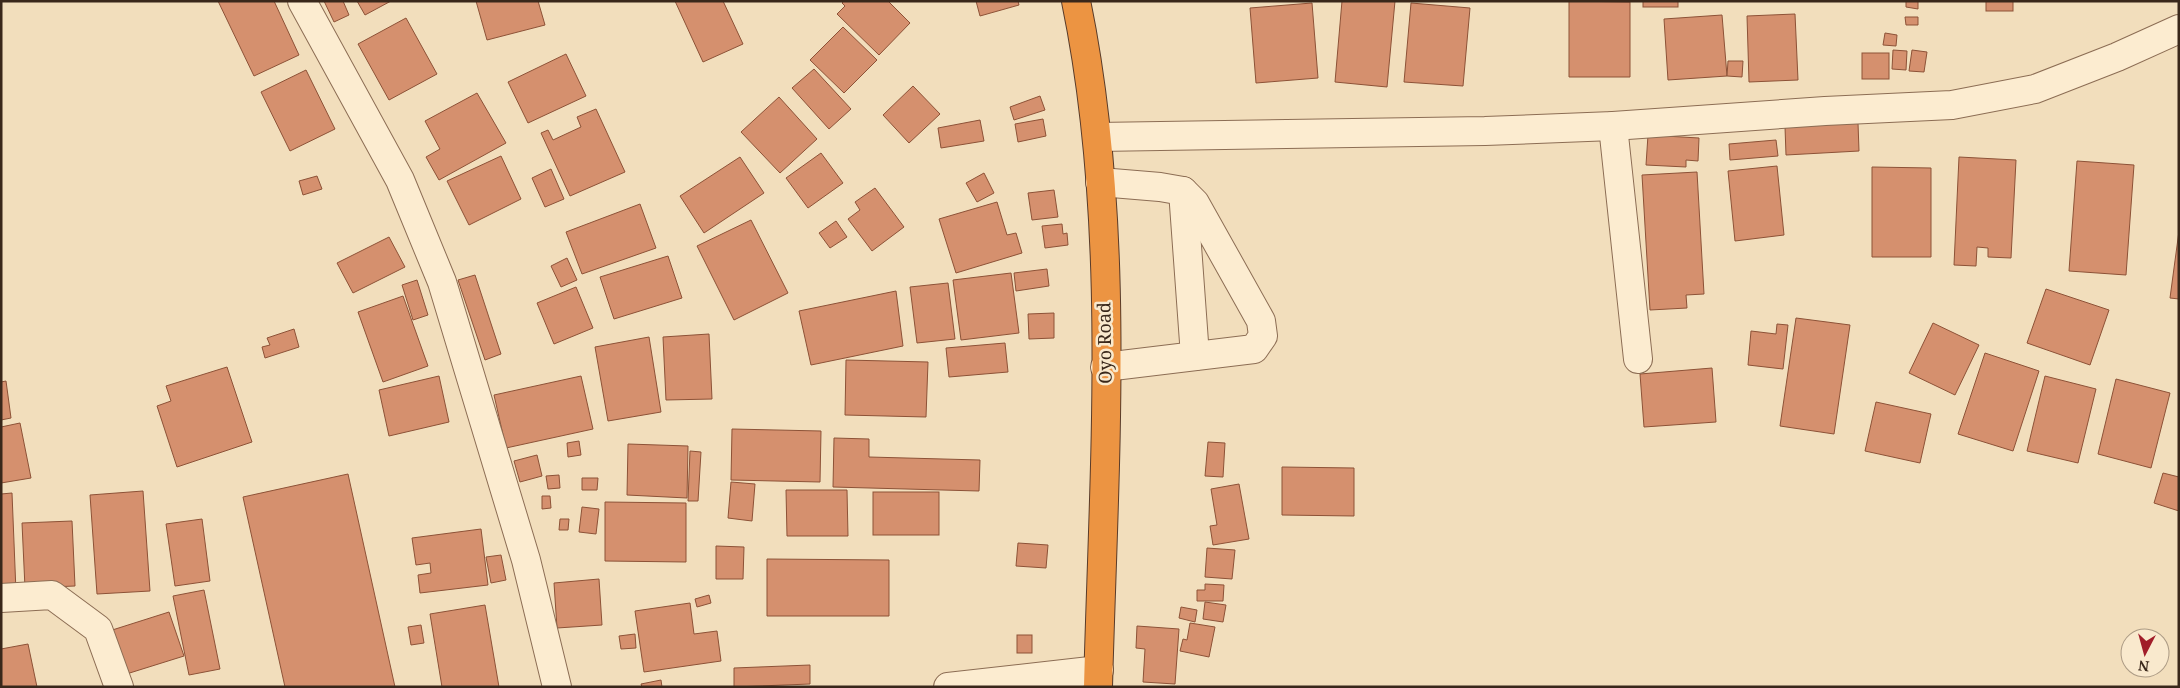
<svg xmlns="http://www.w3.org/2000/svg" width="2180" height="688" viewBox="0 0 2180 688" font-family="'Noto Serif',serif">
<rect width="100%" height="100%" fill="#f2debc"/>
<g fill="#d5906e" stroke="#8d5237">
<path d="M218,1h56l25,54 -45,21z"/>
<path d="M324,1h19l6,14 -15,7z"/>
<path d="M357,1h34l-26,14z"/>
<path d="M476,1h62l7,24 -58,15z"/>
<path d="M675,1h48l20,43 -40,18z"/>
<path d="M844,1h44l22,22 -31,32 -42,-41 8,-8 -3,-3z"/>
<path d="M976,1h42l1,4 -39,11z"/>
<path d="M1342,1h53l-8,86 -52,-5z"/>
<path d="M1569,1l61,1v75h-61z"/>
<rect x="1643" y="1" width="35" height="6"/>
<path d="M1906,1h12v8l-12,-2z"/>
<rect x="1986" y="1" width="27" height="10"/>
<path d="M1312,3l6,75 -62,5 -6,-75z"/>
<path d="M1411,3l59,5 -7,78 -59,-4z"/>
<path d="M1795,14l3,66 -49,2 -2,-66z"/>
<path d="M1722,15l5,61 -59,4 -4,-61z"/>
<path d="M1905,17h13v8h-12z"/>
<path d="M406,18l31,56 -48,26 -31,-56z"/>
<path d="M843,27l34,33 -33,33 -34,-33z"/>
<path d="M1885,33l12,2 -1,11 -13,-1z"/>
<path d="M1893,50l14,1 -1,19 -14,-1z"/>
<path d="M1912,50l15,2 -3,20 -15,-1z"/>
<rect x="1862" y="53" width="27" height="26"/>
<path d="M566,54l20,42 -58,27 -20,-41z"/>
<path d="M1728,61h15l-1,16 -15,-1z"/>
<path d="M814,69l37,40 -22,20 -37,-41z"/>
<path d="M306,70l29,59 -45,22 -29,-59z"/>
<path d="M913,86l27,28 -31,29 -26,-28z"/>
<path d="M477,93l29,50 -67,37 -13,-23 14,-8 -15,-28z"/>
<path d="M1040,96l5,14 -31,10 -4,-13z"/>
<path d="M779,97l38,42 -37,34 -39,-41z"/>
<path d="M596,109l29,63 -55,24 -29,-63 7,-3 5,10 28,-13 -4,-10z"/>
<path d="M1043,119l3,17 -28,6 -3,-18z"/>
<path d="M980,120l4,21 -43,7 -3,-20z"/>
<path d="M1858,123l1,28 -73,4 -1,-28z"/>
<path d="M1648,135l51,3 -1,23 -12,-1v7l-40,-2z"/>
<path d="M1776,140l2,16 -48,4 -1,-16z"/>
<path d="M821,153l22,30 -35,25 -22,-30z"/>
<path d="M501,156l20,43 -52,26 -22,-44z"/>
<path d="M740,157l24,36 -60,40 -24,-37z"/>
<path d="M1959,157l57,3 -5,98 -23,-1v-9l-11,-1 -1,19 -22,-1z"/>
<path d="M2077,161l57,4 -8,110 -57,-4z"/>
<path d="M1777,166l7,69 -49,6 -7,-70z"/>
<path d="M1872,167l59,1v89h-59z"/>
<path d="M551,169l13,30 -19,8 -13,-29z"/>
<path d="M1697,172l7,122 -18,1 1,13 -37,2 -8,-135z"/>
<path d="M984,173l10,20 -17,9 -11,-19z"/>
<path d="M317,176l5,13 -19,6 -4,-14z"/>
<path d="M875,188l29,39 -32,24 -24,-32 12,-9 -5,-8z"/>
<path d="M1054,190l4,27 -26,3 -4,-27z"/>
<path d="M997,202l10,33 9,-2 6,20 -66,20 -17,-54z"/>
<path d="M640,204l16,44 -74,26 -16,-42z"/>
<path d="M751,220l37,73 -54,27 -37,-74z"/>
<path d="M836,221l11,16 -17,11 -11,-15z"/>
<path d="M1062,224l1,10 4,-1 1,12 -23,3 -3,-22z"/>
<path d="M2179,231v68l-9,-1z"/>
<path d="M389,237l16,30 -52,26 -16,-30z"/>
<path d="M668,256l14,42 -68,21 -14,-42z"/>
<path d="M567,258l10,22 -16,7 -10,-21z"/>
<path d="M1047,269l2,17 -33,5 -2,-18z"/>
<path d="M1011,273l8,60 -58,7 -8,-60z"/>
<path d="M475,275l26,79 -16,6 -27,-80z"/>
<path d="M417,280l11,35 -15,5 -11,-35z"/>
<path d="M948,283l7,56 -38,4 -7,-56z"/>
<path d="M576,287l17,41 -39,16 -17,-41z"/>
<path d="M2046,289l63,21 -19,55 -63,-22z"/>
<path d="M896,291l7,55 -92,19 -12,-54z"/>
<path d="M403,296l25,70 -45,16 -25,-70z"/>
<path d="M1054,313v25l-25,1 -1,-25z"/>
<path d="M1796,318l54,7 -16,109 -54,-8z"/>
<path d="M1933,323l46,22 -24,50 -46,-22z"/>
<path d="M1777,324l11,1 -5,44 -35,-4 3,-34 25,3z"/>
<path d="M294,329l5,18 -34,11 -3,-11 8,-2 -3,-7z"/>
<path d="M709,334l3,65 -46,1 -3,-63z"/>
<path d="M649,337l12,75 -53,9 -13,-74z"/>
<path d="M1005,343l3,29 -59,5 -3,-29z"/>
<path d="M1985,353l54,18 -26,80 -55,-17z"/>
<path d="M846,360l82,2 -2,55 -81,-2z"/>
<path d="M227,367l25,75 -75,25 -20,-61 14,-5 -5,-15z"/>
<path d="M1712,368l4,54 -72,5 -4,-53z"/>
<path d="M439,376l10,46 -60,14 -10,-46z"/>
<path d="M581,376l12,53 -87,19 -12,-53z"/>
<path d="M2045,376l51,13 -18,74 -51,-12z"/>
<path d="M2116,379l54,14 -19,75 -53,-14z"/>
<path d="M6,381l5,37 -10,2v-38z"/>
<path d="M1876,402l55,12 -11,49 -55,-12z"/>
<path d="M20,423l11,55 -30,5v-56z"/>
<path d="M732,429l89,2 -1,51 -89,-2z"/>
<path d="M834,438l35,1v18l111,3 -1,31 -146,-4z"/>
<path d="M579,441l2,14 -13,2 -1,-14z"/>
<path d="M1208,442l17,1 -2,34 -18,-1z"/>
<path d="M628,444l60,2 -1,52 -60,-3z"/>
<path d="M690,451l11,1 -3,49h-10z"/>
<path d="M537,455l5,21 -22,6 -6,-21z"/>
<path d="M1282,467l72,1v48l-72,-1z"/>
<path d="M2163,473l16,4v34l-25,-8z"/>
<path d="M348,474l47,213h-110l-42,-190z"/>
<path d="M559,475l1,13 -12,1 -2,-13z"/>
<path d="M582,478h16l-1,12h-15z"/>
<path d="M731,482l24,2 -3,37 -24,-3z"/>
<path d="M1239,484l10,55 -36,6 -3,-19 7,-1 -6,-36z"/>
<path d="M786,490h61l1,46h-61z"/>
<path d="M143,491l7,100 -53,3 -7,-99z"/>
<rect x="873" y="492" width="66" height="43"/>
<path d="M12,493l4,99h-15v-98z"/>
<path d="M542,496h8l1,12 -9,1z"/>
<path d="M605,502l81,1v59l-81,-1z"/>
<path d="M582,507l17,2 -3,25 -17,-2z"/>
<path d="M202,519l8,62 -35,5 -9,-62z"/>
<path d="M560,519h9l-1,11h-9z"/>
<path d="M72,521l3,65 -50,2 -3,-65z"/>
<path d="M481,529l7,56 -68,8 -2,-18 13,-2 -1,-10 -14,2 -4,-27z"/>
<path d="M1018,543l30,2 -2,23 -30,-2z"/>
<path d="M716,546l28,1 -1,32h-27z"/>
<path d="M1207,548l28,2 -3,29 -27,-2z"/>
<path d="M501,555l5,25 -15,3 -5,-26z"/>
<path d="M767,559l122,1v56h-122z"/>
<path d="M599,579l3,46 -45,3 -3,-45z"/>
<path d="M1205,584l19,1 -1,16h-26v-11h8z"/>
<path d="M204,590l16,79 -31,6 -16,-79z"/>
<path d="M709,595l2,8 -14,4 -2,-8z"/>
<path d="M1205,602l21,3 -3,17 -20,-3z"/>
<path d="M690,603l4,31 23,-3 4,30 -77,11 -9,-61z"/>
<path d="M485,605l14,82h-57l-12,-73z"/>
<path d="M1181,607l16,3 -2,12 -16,-4z"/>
<path d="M169,612l15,44 -64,20 -14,-44z"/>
<path d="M1190,623l25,4 -6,30 -29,-6 3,-12 4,1z"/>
<path d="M421,625l3,18 -13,2 -3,-18z"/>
<path d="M1137,626l42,3 -4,55 -32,-2 2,-33 -9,-1z"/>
<path d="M635,634l1,14 -15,1 -2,-13z"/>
<rect x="1017" y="635" width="15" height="18"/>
<path d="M28,644l9,43h-36v-38z"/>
<path d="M810,665v19l-76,3v-19z"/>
<path d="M661,680l1,7h-20l-1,-3z"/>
</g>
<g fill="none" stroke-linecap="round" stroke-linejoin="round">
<defs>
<g id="minor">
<path d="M302,1l98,179 42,102 84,278 31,127"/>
<path d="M1613,126l25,233"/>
<path d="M1097,137l388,-6 128,-5 212,-15 127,-6 83,-16 82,-32 62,-28"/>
<path d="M1100,182l60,5 23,4 12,12 66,118 2,15 -9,13 -149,18"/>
<path d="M1183,191l12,165"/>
<path d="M1,598l51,-3 46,34 21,58"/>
<path d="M948,687l151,-17"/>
</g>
<path id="highway" d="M1076,1c46,223 28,460 22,686"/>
</defs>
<use href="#minor" stroke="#8c6d54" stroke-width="30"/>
<use href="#highway" stroke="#593b29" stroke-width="30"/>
<use href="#minor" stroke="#fcecd0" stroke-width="28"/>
<use href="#highway" stroke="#ec9442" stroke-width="28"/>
</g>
<g text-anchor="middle" stroke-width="5" stroke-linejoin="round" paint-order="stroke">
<g font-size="18" fill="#39271a" stroke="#f9e9cd">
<text transform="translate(1105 343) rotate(-91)" y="6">Oyo Road</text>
</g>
</g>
<rect width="2180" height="688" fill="none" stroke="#39271a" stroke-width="5"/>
<g transform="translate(2145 653) rotate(186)"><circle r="24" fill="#f9e9cd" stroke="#ac9b85"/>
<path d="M0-4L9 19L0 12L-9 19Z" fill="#a11d29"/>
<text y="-8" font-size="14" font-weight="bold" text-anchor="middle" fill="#39271a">N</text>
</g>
</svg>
